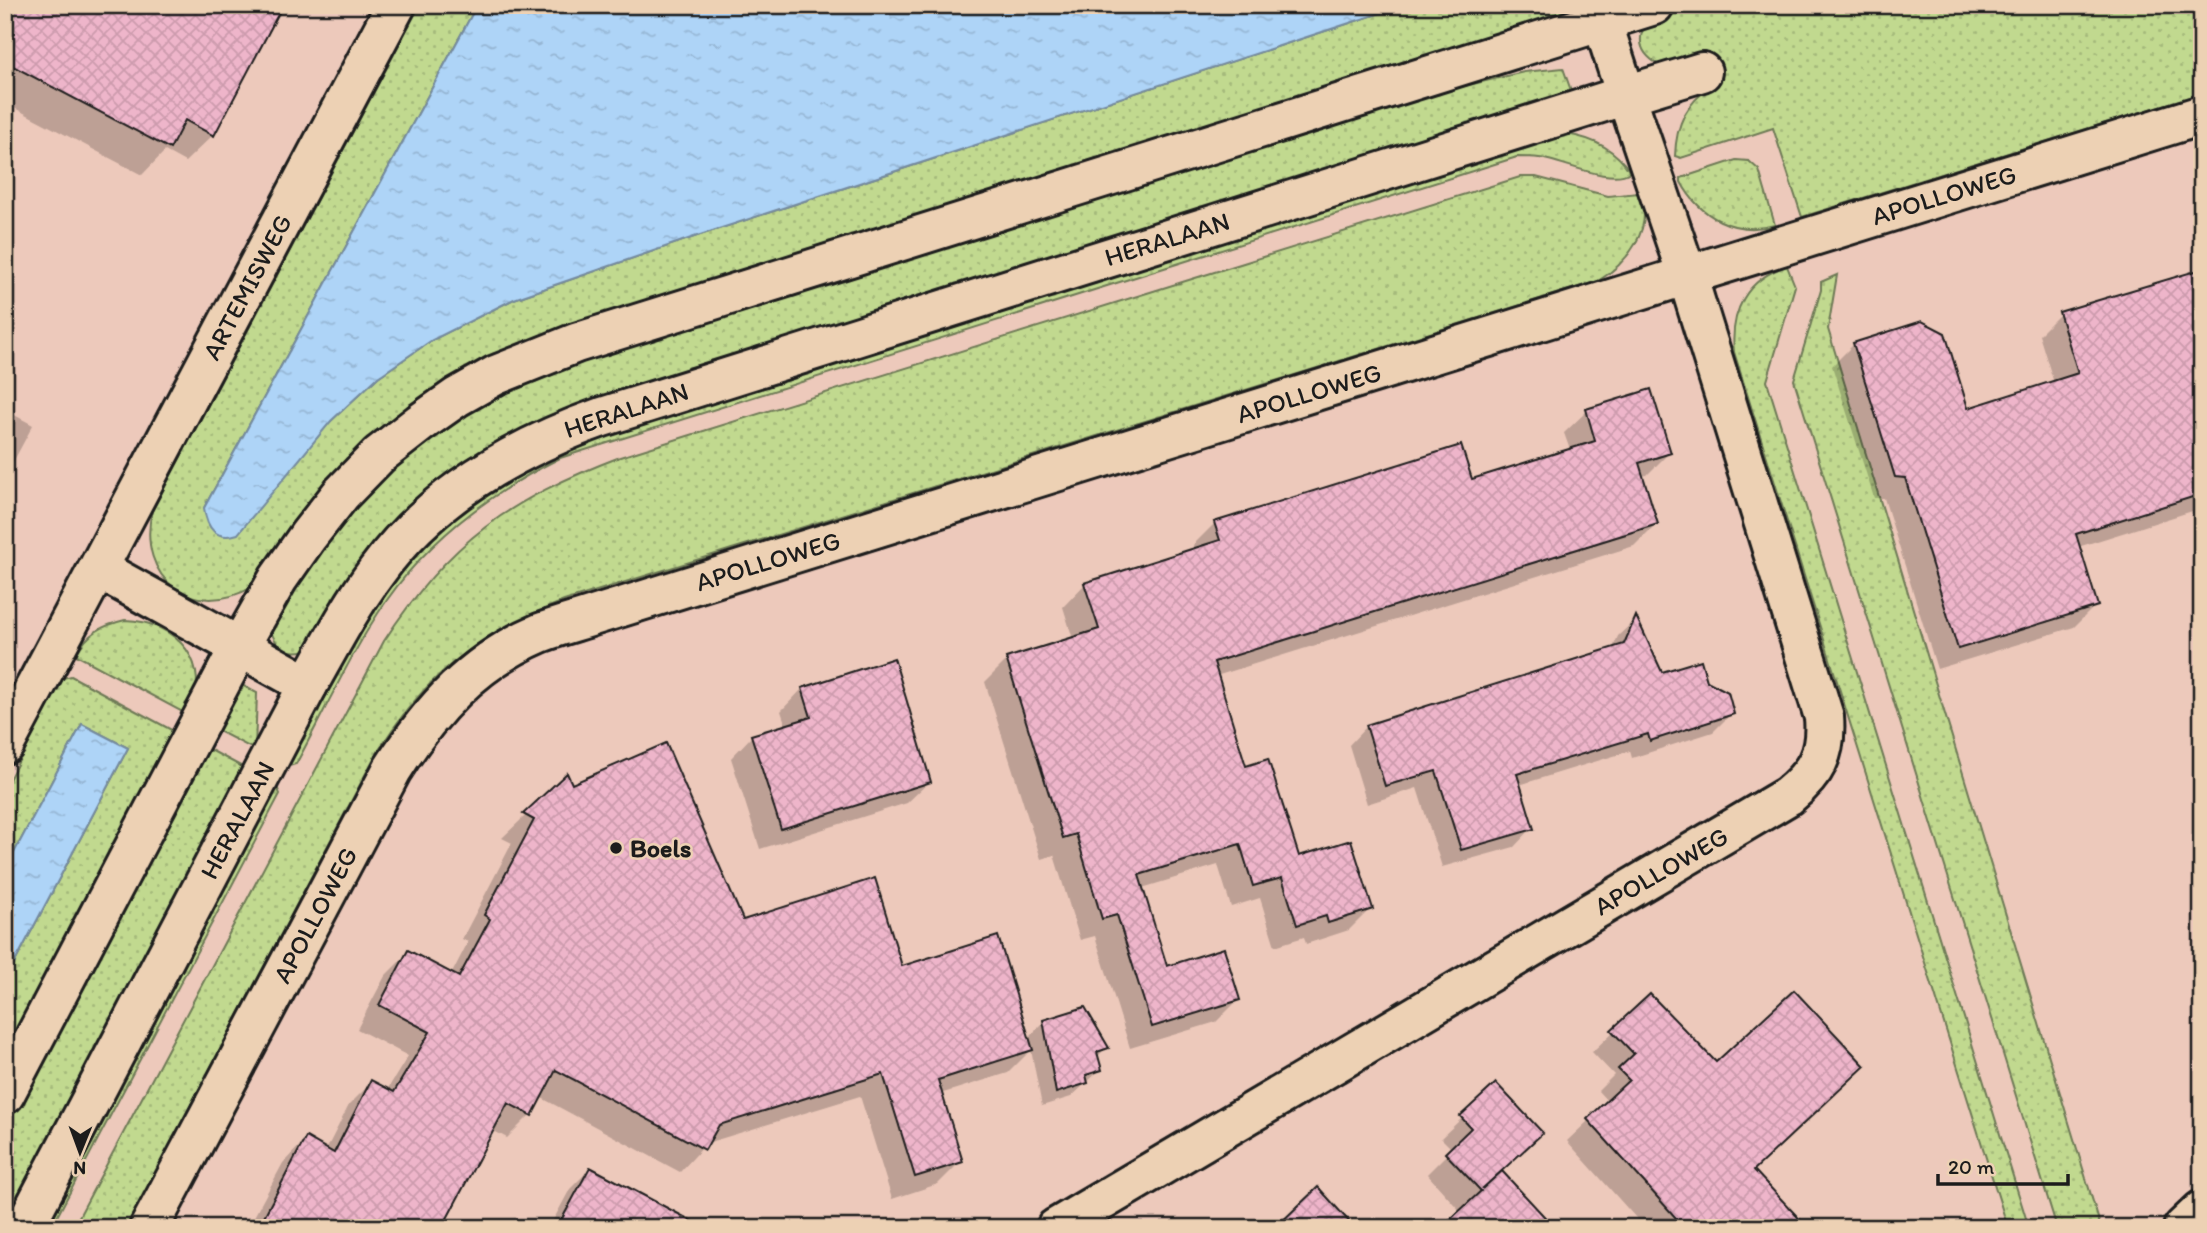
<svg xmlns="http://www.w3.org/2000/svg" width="2207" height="1233" viewBox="0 0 2207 1233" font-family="Itim,sans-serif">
<defs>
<pattern id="grass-dots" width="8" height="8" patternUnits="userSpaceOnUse" patternTransform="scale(1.75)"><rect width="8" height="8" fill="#c1d98f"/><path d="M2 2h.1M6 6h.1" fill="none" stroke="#a5ba7b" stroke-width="1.8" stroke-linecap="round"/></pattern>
<pattern id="water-ripples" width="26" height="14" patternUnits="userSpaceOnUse" patternTransform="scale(1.75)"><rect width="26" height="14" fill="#aed4f7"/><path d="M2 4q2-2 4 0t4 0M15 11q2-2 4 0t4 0" fill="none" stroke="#95b5d3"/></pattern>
<pattern id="building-cross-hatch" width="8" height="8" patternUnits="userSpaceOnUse" patternTransform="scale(1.75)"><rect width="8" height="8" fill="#eeb5ca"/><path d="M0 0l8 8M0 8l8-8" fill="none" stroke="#cc9bad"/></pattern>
</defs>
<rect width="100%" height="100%" fill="#edc9bb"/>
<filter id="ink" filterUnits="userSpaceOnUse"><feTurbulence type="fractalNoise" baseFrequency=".0143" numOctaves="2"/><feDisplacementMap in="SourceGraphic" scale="14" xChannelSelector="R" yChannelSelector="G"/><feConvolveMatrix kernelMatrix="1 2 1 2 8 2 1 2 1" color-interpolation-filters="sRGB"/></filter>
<g filter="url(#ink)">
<g fill="url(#grass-dots)" stroke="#6e7a56" stroke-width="2">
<path d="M420,5h57l-273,503 127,-87 47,-44 54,-37 82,-41 183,-63 708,-231h212l-1085,340 -278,241c-61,36 -118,-7 -102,-75z"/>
<path d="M1700,5h502v88l-400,124 -29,-89 -92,30 -6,-2c1,-32 11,-53 38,-71 -22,-8 -75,-18 -72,-47 0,-7 6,-15 11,-18 13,-8 33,-10 48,-15z"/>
<path d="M1563,68l11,31 -1020,320 -247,231c-21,5 -30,-1 -37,-21l48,-85 95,-100 136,-79 851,-264 124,-29z"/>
<path d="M1566,134c26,4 50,15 64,38 -19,13 -68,-11 -91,-14 -7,-1 -15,-1 -22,-1l-957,301c-68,34 -129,79 -173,142 -35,50 -61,109 -91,164l-10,3 77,-153 90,-103 100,-61z"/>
<path d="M1736,160l13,1 10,9 16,55c-41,11 -75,-8 -94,-43v-4z"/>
<path d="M1520,177h16l72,19 31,-3c17,35 -13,71 -41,88l-1034,320c-89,34 -141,76 -190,157l-248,470h-53l311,-587c65,-100 126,-142 236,-184z"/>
<path d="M1787,266l8,20 -28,95 262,847h-21l-274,-876c-4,-41 12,-73 53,-86z"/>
<path d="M1837,275l-9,54 273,899h-44l-263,-848 27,-90v-8z"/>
<path d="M125,620c52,1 90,45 63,95l-110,-59 -1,-3c10,-20 27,-28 48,-33z"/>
<path d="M71,676l108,58 -174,328v-81l123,-233 -46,-24 -77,146v-83l58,-109z"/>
<path d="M238,683l19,10 -2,57 -42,-22z"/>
<path d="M203,746l45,24 -243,458v-108z"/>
<path d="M276,785l4,9 -229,434h-14z"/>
</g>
<g fill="url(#water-ripples)" stroke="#748a9f" stroke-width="2">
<path d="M477,5h928l-708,231 -183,63 -82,41 -54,37 -47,44 -93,113c-22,7 -31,-5 -34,-26z"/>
<path d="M82,724l46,24 -123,233v-111z"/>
</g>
<g fill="#0003">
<path d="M5,5l208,130 -28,27 -20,-11 -23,24 -137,-72z"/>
<path d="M2202,270v238l-124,39 18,58 -22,22 -137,42 -53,-171h-10l-42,-132 22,-22 113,66 87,-27 -15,-48 21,-21z"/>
<path d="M5,410l28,15 -28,52z"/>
<path d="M1587,411l82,42 -22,22 -5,1 14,48 -22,22 -418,130 29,92 53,91 73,49 -22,22 -43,14 -2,-7 -29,9 -15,-48 -29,9 -13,-42 -76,23 24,80 72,32 -22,22 -86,26 -35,-112 -15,4 -26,-85 -13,4 -56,-177 22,-22 66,-21 -10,-32 22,-23 109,-34 -1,-5 22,-22 256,-42 99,-31 -6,-17z"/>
<path d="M1636,619l25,56 45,7 26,31 -19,19 -81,26 -2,-7 -111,34 13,43 -18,19 -72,20 -25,-79 -50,16 -18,-59 18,-19 245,-76 6,-14z"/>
<path d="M802,689l127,93 -22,21 -147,46 -29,-91 21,-22 34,-10 -5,-15z"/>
<path d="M567,776l4,10 171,136 159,46 127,70 16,-16 62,26 -9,9 3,13 -29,27 -29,9 -11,-56 -23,23 -68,21 21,67 -23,23 -46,15 -32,-103 -153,47 -27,29 -140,-75 -10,18 -23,23 -15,-8 -52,98h-192l35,-65 23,-24 20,11 23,-45 23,-23 15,8 21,-34 -51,-27 28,-53 24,-24 42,23 17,-33 -6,-3 50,-96 -10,-5z"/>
<path d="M1613,1032l103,33 36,105 54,58h-161l-78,-87 41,-39 -10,-11 16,-16 -22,-23z"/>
<path d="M1496,1086l4,86 52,56 -91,-16 -34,-38 25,-25 -11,-11z"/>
<path d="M590,1169l111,59h-152l21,-39z"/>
</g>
<g fill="url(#building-cross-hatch)" stroke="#1c1c1c" stroke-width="2">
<path d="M5,5h278l-69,131 -29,-16 -15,29 -165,-87z"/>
<path d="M2202,269v225l-126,40 22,72 -140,43 -53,-171 -10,-1 -42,-134 69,-22 23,12 23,75 110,-35 -19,-61z"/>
<path d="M1651,389l20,64 -32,10 19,61 -444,138 32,104 22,-7 31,97 52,-16 22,69 -45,14 -2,-7 -29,9 -15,-47 -29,8 -13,-42 -101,31 28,91 57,-18 16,52 -88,27 -35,-112 -15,4 -26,-85 -13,4 -57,-180 93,-29 -15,-46 136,-43 -6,-18 247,-77 11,34 123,-38 -9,-32z"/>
<path d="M1636,616l26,56 39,-12 6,21 21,11 6,22 -84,27 -2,-7 -131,40 17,55 -73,21 -25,-79 -51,15 -19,-61 258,-81z"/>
<path d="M894,658l37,124 -150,47 -30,-94 60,-18 -9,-29z"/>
<path d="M666,743l77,177 132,-42 27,88 96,-30 35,114 -95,30 25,82 -48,15 -32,-103 -164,51 -14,25 -149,-80 -24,46 -24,-13 -66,125h-184l48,-91 28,16 37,-73 23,12 36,-60 -51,-27 29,-55 51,27 31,-58 -6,-4 50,-95 -11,-6 44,-41 5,11z"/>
<path d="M1794,990l71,76 -111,104 54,58h-123l-98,-109 42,-39 -11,-11 16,-15 -23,-24 39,-36 66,68z"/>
<path d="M1085,1007l24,41 -12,4 5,18 -16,5 2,8 -32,10 -13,-73z"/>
<path d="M1496,1083l47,50 -61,56 20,-18 53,57h-114l40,-37 -36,-38 26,-25 -11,-12z"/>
<path d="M590,1167l115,61h-148z"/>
<path d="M1318,1187l37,41h-80z"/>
</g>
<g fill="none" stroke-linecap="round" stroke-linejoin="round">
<defs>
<g id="minor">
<path d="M1602,21l24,74 76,-23"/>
<path d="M99,569l209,116"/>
<path d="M5,744l391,-739"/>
<path d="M5,1094l235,-448 38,-67 30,-43 33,-42 38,-39 41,-32 37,-26 39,-22 80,-32 1078,-338"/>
<path d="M24,1228l284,-543c22,-39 42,-78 69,-114 55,-76 138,-123 225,-154l1024,-322 61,180 137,442c3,37 -8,56 -36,79l-732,432"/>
<path d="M149,1228l243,-458c38,-60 82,-109 148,-137 18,-7 38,-12 56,-18l1606,-500"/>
<path d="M2183,1228l19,-18"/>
</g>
</defs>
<use href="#minor" stroke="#1c1c1c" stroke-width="44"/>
<use href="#minor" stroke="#edd1b4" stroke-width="38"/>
</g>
</g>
<circle fill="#1c1c1c" stroke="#edd1b4" stroke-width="2.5" cx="616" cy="848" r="7"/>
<g text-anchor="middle" stroke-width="5" stroke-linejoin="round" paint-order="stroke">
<g font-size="26" fill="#1c1c1c" stroke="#edd1b4">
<text transform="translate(1944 195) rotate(-17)" y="9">APOLLOWEG</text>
<text transform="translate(1167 239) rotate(-17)" y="9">HERALAAN</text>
<text transform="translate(247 287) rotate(-62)" y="9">ARTEMISWEG</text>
<text transform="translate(1309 393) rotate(-17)" y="9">APOLLOWEG</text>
<text transform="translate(626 410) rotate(-18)" y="9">HERALAAN</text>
<text transform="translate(768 561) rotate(-17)" y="9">APOLLOWEG</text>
<text transform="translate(237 820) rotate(-62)" y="9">HERALAAN</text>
<text transform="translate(1661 871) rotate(-30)" y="9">APOLLOWEG</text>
<text transform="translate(315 915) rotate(-62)" y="9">APOLLOWEG</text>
</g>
<g font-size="26" font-weight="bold" fill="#1c1c1c" stroke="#edd1b4" text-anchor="start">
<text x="630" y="857">Boels</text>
</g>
</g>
<rect width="2207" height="1233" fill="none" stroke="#edd1b4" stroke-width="28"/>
<rect x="14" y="14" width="2179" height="1205" fill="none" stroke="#1c1c1c" stroke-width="2.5" filter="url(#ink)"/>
<g transform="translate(80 1152) rotate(181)" stroke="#edd1b4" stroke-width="5" paint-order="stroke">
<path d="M0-5L12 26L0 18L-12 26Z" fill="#1c1c1c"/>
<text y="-10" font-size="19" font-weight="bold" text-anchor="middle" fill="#1c1c1c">N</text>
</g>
<path d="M1938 1174v10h130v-10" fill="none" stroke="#1c1c1c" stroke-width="3.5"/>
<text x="1948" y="1174" font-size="21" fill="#1c1c1c" stroke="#edd1b4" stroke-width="5" paint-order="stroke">20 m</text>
</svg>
